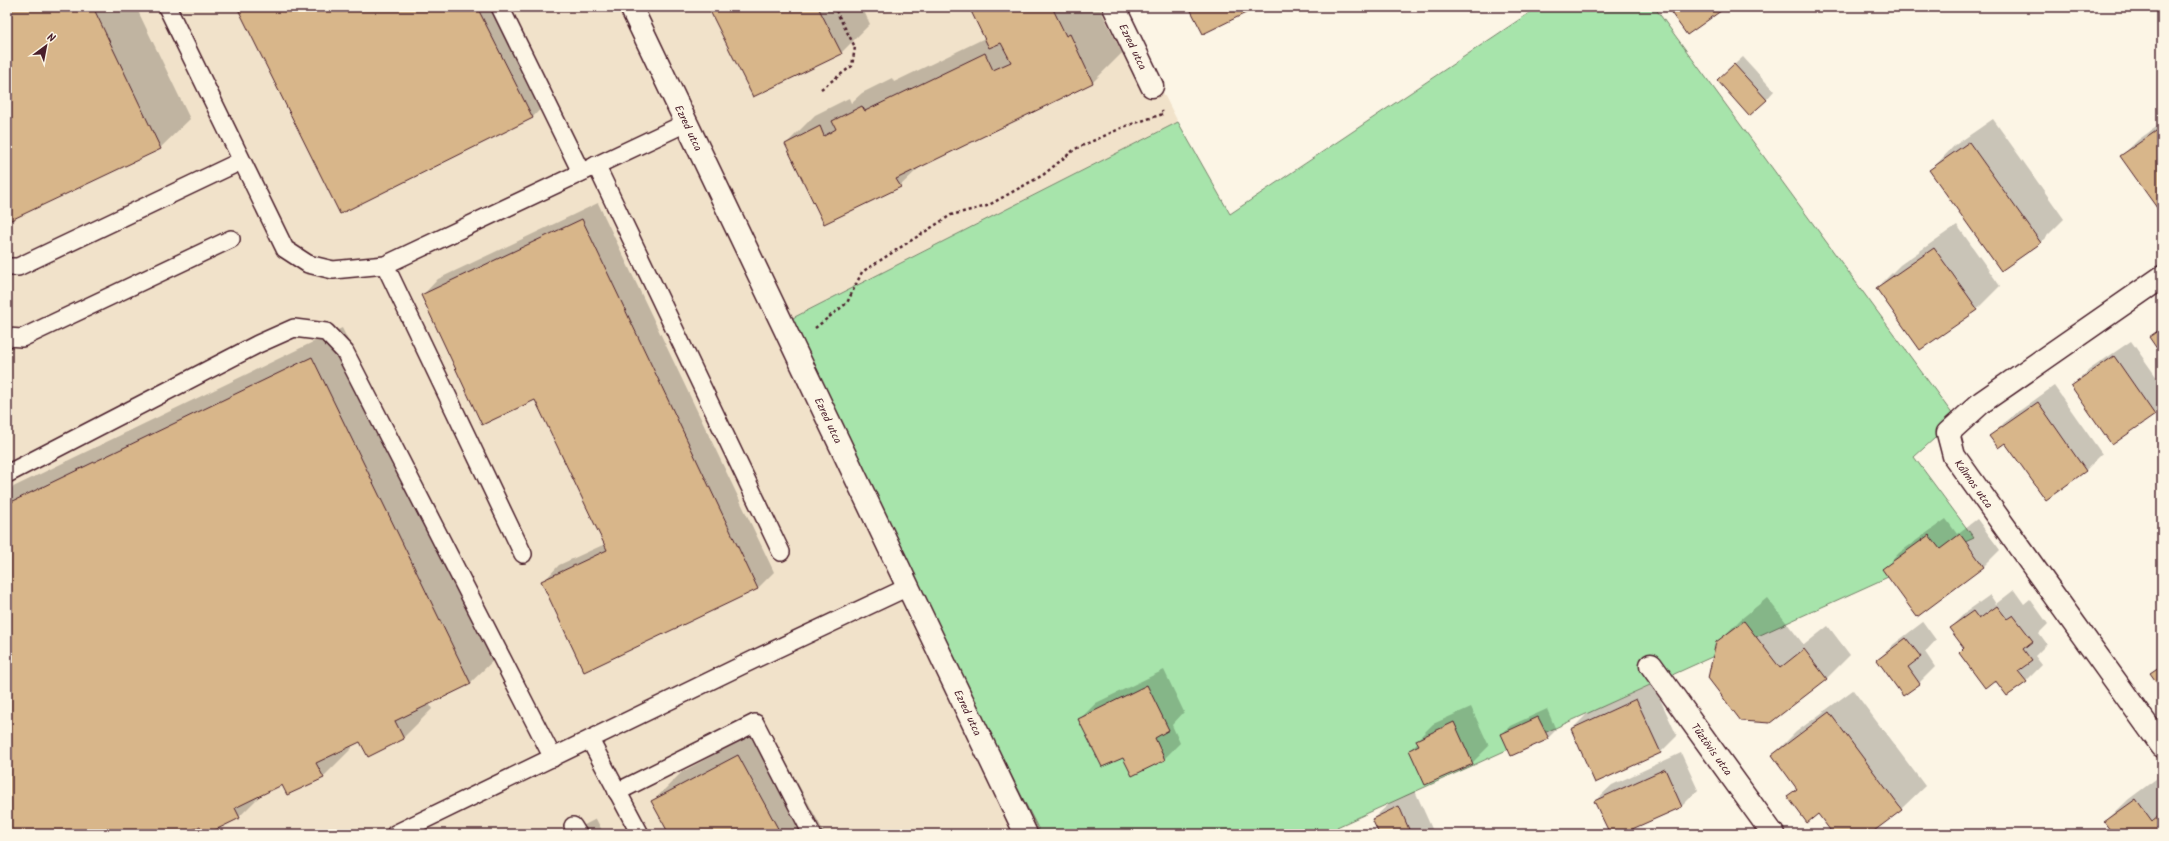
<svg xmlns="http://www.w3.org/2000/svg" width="2169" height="841" viewBox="0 0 2169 841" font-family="Kalam,sans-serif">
<rect width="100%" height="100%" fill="#fcf5e5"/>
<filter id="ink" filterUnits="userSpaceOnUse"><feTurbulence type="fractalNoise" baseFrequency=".025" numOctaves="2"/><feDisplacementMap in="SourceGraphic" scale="8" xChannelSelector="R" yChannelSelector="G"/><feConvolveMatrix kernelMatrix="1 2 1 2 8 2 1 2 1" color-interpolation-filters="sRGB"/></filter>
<g filter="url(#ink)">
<path fill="#f1e2ca" d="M7,7h1113l58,115 -397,202 260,510h-1034z"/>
<path fill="#a7e4ab" stroke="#78826b" d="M1538,7h119l-2,1 301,411 -42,38 60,81 -637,289 4,7h-300l-260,-510 397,-202 52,92z"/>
<g fill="#0003">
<path d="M7,7h129l54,112 -30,29 -153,73z"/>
<path d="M238,7h263l47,94 -16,17z"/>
<path d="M709,7h153l8,17 -29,29z"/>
<path d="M970,7h129l23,46 -29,29 -173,85 -20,19 -114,-42 29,-29 34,-17 2,5 11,-10 30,-15 2,4 91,-44z"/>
<path d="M1743,57l31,34 -8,9 -40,-28z"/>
<path d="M1993,119l71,100 -24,24 -109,-73 23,-24z"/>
<path d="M2162,123v91l-40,-58 16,-16z"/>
<path d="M598,203l176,369 -16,16 -174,82 -41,-88 16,-17 46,-21 -69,-146 -114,-102 16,-17z"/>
<path d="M1957,225l43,61 -23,23 -100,-21 23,-23z"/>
<path d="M2162,326v28l-12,-17z"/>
<path d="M342,328l158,326 -30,29 -41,20 3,6 -29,29 -42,2 -10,5 1,3 -29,29 -40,6 -19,9 -25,25 -38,8 -19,9h-175v-344z"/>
<path d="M2131,341l31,44v22l-49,37 -41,-58 17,-16z"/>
<path d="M2054,386l48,68 -17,17 -94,-35 16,-16z"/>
<path d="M1946,519l11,15 20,-15 23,31 -16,16 -66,50 -35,-46 16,-17z"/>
<path d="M2014,590l10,14 6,-5 18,25 -9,9 8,11 -12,12 7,9 -16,16 -30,-2 -31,-31 -15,-20 16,-16 24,-17 6,9z"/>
<path d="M1767,598l37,47 24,-19 22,29 -23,23 -57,44 -53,-79 24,-24z"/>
<path d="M1923,622l13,18 -11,12 10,15 -16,16 -41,-23 16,-16z"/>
<path d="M1164,670l20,42 -12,13 8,18 -16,16 -41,-2 -44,-37 17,-17z"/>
<path d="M1653,684l24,52 -16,16 -89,-23 16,-16z"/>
<path d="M1853,690l72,96 -24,23 -33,25h-34l-16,-22 -29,-16 8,-8 -24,-33 23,-23z"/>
<path d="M1471,707l18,39 -17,17 -62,-13 8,-8 -1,-2 16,-16z"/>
<path d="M1547,709l9,21 -8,8 -46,-4 8,-8z"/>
<path d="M767,726l58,108h-155l-17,-33 29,-29z"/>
<path d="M1681,753l17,37 -16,16 -63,28h-8l-16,-33 17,-16z"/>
<path d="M2160,776l2,4v54h-48l-9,-12 24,-23z"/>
<path d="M1415,791l18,40 -3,3h-50l-7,-15 17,-16z"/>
<path d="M596,819l8,15h-37z"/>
<path d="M2068,829l4,5h-10z"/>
</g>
<g fill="#d8b68a" stroke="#4a1f2b">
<path d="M7,7h86l68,142 -154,73z"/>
<path d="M237,7h240l56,111 -193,96z"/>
<path d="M708,7h110l24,47 -89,43z"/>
<path d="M969,7h83l14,29 4,-2 23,49 -197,96 5,8 -77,37 -39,-80 35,-18 4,10 12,-7 -4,-8 30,-15 3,5 120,-58 8,17 18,-8 -10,-19 -12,5z"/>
<path d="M1189,7h69l-55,27z"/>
<path d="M1667,7h57l1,1 -38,27z"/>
<path d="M1734,64l33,36 -18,16 -32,-36z"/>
<path d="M2162,127v88l-42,-59z"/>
<path d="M1969,142l72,101 -40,28 -72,-101z"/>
<path d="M582,219l176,370 -174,83 -43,-91 66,-31 -72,-150 -53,25 -61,-130z"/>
<path d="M1934,248l44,62 -58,40 -44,-62z"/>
<path d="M2162,328v28l-13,-19z"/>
<path d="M2114,356l41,59 -43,30 -41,-59z"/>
<path d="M312,357l159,327 -76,37 9,18 -36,18 -8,-15 -44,21 8,15 -37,17 -5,-10 -47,23 5,10 -33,16h-3l-4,-8 -15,8h-178v-330z"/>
<path d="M2038,402l48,69 -40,29 -41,-57 -7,5 -9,-12z"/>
<path d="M1960,534l24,33 -67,50 -35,-48 47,-34 11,14z"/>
<path d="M1997,606l10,13 6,-4 20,26 -10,8 9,12 -14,10 9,11 -20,14 -12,-16 -10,8 -26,-35 5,-5 -15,-20 24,-17 6,8z"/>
<path d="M1744,621l36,47 24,-19 23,30 -57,44 -29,-2 -33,-43 8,-36z"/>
<path d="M1906,638l15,19 -13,10 12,17 -17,12 -26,-36z"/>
<path d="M2162,665v25l-12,-17z"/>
<path d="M1147,685l22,45 -14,8 10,22 -33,16 -9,-18 -21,9 -24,-48z"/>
<path d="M1636,699l25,54 -66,30 -24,-54z"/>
<path d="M1829,712l73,98 -32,24h-37l-15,-20 -11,9 -20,-27 10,-7 -25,-34z"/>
<path d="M1538,717l11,22 -38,17 -10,-22z"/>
<path d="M1454,722l19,42 -48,21 -16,-35 10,-5 -3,-5z"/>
<path d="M738,755l43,79h-112l-18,-33z"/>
<path d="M1665,769l17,38 -61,27h-11l-16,-33z"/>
<path d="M2136,799l16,22 7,-6 3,3v16h-49l-9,-12z"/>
<path d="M1399,806l12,28h-32l-7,-15z"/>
</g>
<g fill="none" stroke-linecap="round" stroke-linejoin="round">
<defs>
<g id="service">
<path d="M167,7l118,242 23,15 25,6 52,-5 301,-142"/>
<path d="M500,7l81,165"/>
<path d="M596,165l185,387"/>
<path d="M385,265l138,289"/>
<path d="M7,267h11l223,-106"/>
<path d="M7,337l15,1 209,-99"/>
<path d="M7,474l251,-130 36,-16 32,4 19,20 208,406"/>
<path d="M590,740l50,94"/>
<path d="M617,792l138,-69 57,111"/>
<path d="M573,826l5,8"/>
<path d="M395,834l360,-175 153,-72"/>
</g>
<g id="minor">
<path id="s1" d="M631,7l395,827"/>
<path id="s2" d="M1114,7l38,79"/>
<path id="s3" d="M2162,277l-180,125 -34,31 6,23 208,290"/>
<path id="s4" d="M1651,665l122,169"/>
</g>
</defs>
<use href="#service" stroke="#4a1f2b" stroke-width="20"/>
<use href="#minor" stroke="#4a1f2b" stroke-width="25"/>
<g stroke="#4a1f2b" stroke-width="2.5" stroke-dasharray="3 3" stroke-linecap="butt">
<path d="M821,89l31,-23 3,-19 -21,-40"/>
<path d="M815,328l32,-25 15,-31 89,-57 36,-9 56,-31 32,-26 51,-23 37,-12 -1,-3"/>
</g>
<use href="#service" stroke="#fcf5e5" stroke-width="17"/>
<use href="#minor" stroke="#fcf5e5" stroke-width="22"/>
</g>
</g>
<g text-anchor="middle" stroke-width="3" stroke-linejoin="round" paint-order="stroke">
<g font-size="11" fill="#4a1f2b" stroke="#fcf5e5">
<text dy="4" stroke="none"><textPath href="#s2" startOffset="44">Ezred utca</textPath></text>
<text dy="4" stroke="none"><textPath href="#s1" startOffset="134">Ezred utca</textPath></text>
<text dy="4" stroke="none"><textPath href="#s1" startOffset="458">Ezred utca</textPath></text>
<text dy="4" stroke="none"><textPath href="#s3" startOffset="323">Kálmos utca</textPath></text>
<text dy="4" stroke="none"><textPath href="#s1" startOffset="782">Ezred utca</textPath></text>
<text dy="4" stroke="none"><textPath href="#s4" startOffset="104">Tűztövis utca</textPath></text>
</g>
</g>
<rect width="2169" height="841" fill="none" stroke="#fcf5e5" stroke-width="24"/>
<rect x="12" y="12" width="2145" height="817" fill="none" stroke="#4a1f2b" stroke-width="1.5" filter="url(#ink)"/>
<g transform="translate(46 46) rotate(32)" stroke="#fcf5e5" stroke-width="3" paint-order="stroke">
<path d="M0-3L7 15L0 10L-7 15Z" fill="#4a1f2b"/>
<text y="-6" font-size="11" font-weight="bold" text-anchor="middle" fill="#4a1f2b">N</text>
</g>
</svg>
